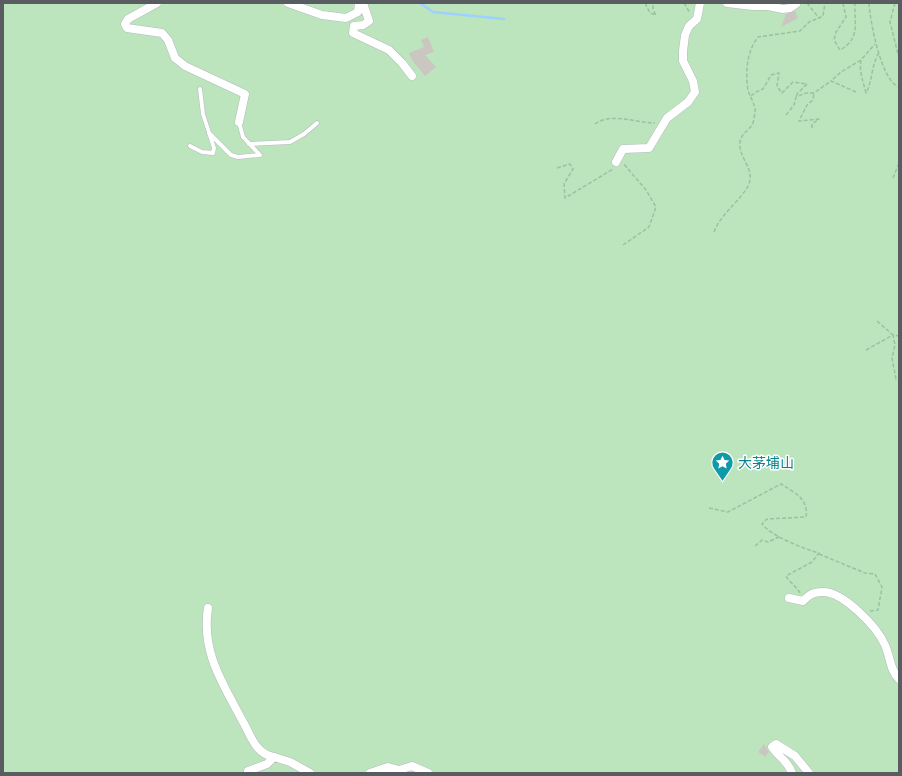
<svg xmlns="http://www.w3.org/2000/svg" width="902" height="776" viewBox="0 0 902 776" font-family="'Archivo Narrow','Noto Sans TC',sans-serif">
<rect width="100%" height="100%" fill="#edebe1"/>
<rect fill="#bce5be" x="3" y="3" width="896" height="770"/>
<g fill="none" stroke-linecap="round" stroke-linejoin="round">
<path stroke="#9fd1ff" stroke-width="2.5" d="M420,3l13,9 71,7"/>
</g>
<g fill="#cac7c0">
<path d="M795,11l3,7 -17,9 5,-13z"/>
<path d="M428,37l6,15 -9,3 11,12 -11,9 -13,-16 -3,-7 15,-6 -3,-7z"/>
<path d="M764,744l5,8 -4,5 -7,-5z"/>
</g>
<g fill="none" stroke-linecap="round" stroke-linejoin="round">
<defs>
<g id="lane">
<path d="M209,133l22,22 7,2 22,-2 -17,-18 -4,-15"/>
<path d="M249,144l41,-2 14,-8 13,-11"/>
<path d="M190,146l12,6 11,1 1,-5 -11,-34 -3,-25"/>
</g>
<g id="street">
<path d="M157,3l-29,16 -3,5 2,4 35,5 6,7 7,18 10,8 60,28 -6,28"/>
<path d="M288,3l34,12 24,3 12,-6 1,-9"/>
<path d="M363,3l6,18 -6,4 -9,1 -1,7 36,17 13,13 10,13"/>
<path d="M727,3l26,3h15l15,3 7,-1 6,-4"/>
<path d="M616,162l7,-13 26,-1 18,-30 21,-16 7,-10 -2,-11 -10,-20v-10l2,-16 4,-9 8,-7 3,-16"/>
<path d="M789,598l14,3c6,-6 10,-9 19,-9 21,-1 55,35 63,53 5,11 5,26 14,34"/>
<path d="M208,608c-7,44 15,76 34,112 9,15 13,34 32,37"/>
<path d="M248,771l19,-7 7,-7 16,5 20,11"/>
<path d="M370,773l18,-6 11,3 13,-4 16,7"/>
<path d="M792,773c-5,-14 -14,-16 -20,-26l4,-3 19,12 14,17"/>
</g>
</defs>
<use href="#lane" stroke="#b6b9be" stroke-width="5"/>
<use href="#street" stroke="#b6b9be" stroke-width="9"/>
<g stroke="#94c4a4" stroke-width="1.5" stroke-dasharray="4 2" stroke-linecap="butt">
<path d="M645,3l5,10 6,2 -3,-5v-7"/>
<path d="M684,3l6,10"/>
<path d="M807,3l12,15 4,-2 2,-13"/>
<path d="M843,3l3,14 -10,15 -2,8 6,10c21,-12 14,-27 15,-47"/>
<path d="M869,3c1,18 12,78 30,84"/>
<path d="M895,3l-5,19 9,36"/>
<path d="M861,60c-2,12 2,21 5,33 7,-13 5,-28 13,-40"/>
<path d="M856,92l-25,-11 10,-9 20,-12 14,-16"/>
<path d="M751,96l5,-4 7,-3 8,-14 8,-2 -2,13 5,7 11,-11 14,2 -10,10 -1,3"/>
<path d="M786,115l8,-10 2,-8 10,-4h8l17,-12"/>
<path d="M595,124c16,-12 41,-1 60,-1"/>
<path d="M812,128v-4l7,-5 -20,2 8,-16 6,-5 1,-7"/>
<path d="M557,168l13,-4 3,5 -9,15 1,14 48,-29"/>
<path d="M893,178l6,-15"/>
<path d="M714,232c7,-20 34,-37 36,-52 2,-14 -12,-24 -10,-38 1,-8 8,-11 12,-17 2,-3 2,-9 3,-12 1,-8 -5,-16 -7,-23 -3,-18 -1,-39 10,-53l42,-6 9,-9 10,-4"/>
<path d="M623,245l26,-18 7,-20 -10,-17 -23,-27"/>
<path d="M877,321l16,14 6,1"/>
<path d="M866,350l27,-15 2,10 -3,13 4,21 3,2"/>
<path d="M709,508l19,4 53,-28c13,8 28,15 25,33l-39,2 -5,5c9,12 42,25 57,29l-7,9 -26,14c4,7 10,10 14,17"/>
<path d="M755,546l7,-6 6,2 13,-6"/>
<path d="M819,554l46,19 10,1 7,13 -4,23 -8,1"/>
</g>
<use href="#lane" stroke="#fff" stroke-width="4"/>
<use href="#street" stroke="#fff" stroke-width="8"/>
</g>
<defs>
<symbol id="sight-pin" viewBox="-11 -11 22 30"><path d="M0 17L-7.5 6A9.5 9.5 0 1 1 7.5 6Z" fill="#0f9aa8" stroke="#fff"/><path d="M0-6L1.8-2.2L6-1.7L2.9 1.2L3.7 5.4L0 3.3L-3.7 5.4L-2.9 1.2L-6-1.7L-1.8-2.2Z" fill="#fff"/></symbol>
</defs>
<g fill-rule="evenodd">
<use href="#sight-pin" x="710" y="450" width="25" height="34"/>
</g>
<g text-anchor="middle" stroke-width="3" stroke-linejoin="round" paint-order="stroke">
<g font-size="14" fill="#0d838f" stroke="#fff" text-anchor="start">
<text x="738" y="468">大茅埔山</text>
</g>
</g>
<rect width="902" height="776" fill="none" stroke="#595d62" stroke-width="8"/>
</svg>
